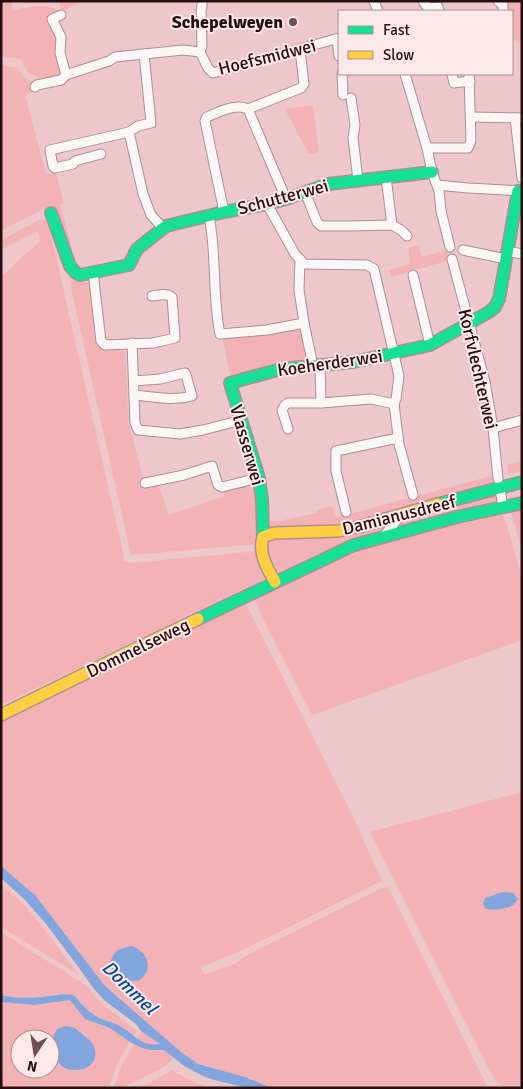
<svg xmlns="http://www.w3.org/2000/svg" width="523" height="1089" viewBox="0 0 523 1089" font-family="Signika,sans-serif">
<rect width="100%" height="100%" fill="#edc7ca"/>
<g fill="#f2b2b6" fill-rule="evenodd">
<path d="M1,1h10l2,10c12,-4 32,-8 43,-2l1,43 3,24 -20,2 -12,-5 -7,-14 -20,-2z"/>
<path d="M58,1h23l-19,11 -2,-8z"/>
<path d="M506,1h16v44c-14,-6 -10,-21 -10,-34h-4z"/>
<path d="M1,65l17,3 5,9 11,5 3,8 -12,5 21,79 10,-2 8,32 -4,1 11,38 -8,3 -12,-41 -50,26z"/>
<path d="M313,105l6,47 -10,2 -24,-45z"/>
<path d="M41,219l6,2 10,40 67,296 -1,3 9,3 127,-12 7,27 -265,127v-428l39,-36 -1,-8 -2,-2 -36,19v-10z"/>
<path d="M415,246h4l3,11 25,-7 3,10 -59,17 -2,-7 21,-6 -1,-16z"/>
<path d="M73,279l3,2 12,1 3,2v12l8,50 1,2 25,3 4,79 2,2 14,54 13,-2 11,31 56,-19 -2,-5 30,-8 2,1 3,60 -127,11 -59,-263 -1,-8z"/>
<path d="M301,326l7,36 -75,15 -3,-2 -7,-35z"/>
<path d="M522,461v10l-14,3 -1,-9z"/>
<path d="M495,475l1,9 -148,40 -77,5 -4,-5v-3h12l38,-8 1,-3 15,-4 1,8 2,3 10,-2z"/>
<path d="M497,494l1,5 -5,4 -211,69 -4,-1 -8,-15 -3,-10 3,-6z"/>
<path d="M522,505v47l-11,-40z"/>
<path d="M501,511l7,17 14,51v61l-210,75 -45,-88 -13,-28 106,-52z"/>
<path d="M245,602l108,215 29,64 -141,70 -37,15h-4l5,9 30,-11 10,-8 137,-68 6,-1 100,201h-216l-27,-11 -47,-13 -17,-12 -76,-66 -70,-91 -34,-29v-150z"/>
<path d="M522,792v296c-14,0 -21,1 -29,-11l-123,-245z"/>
<path d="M1,884l22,20 19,22 37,49 -78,-48z"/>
<path d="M1,932l84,53 16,18 36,28 -3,5 -16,-11 -23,-9 -7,-6 -8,-9 -23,-7 -9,2 -28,2 -19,-3z"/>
<path d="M70,999l15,20 25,9 20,14 -13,22 -8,22 -5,2h-103v-86l33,3zM77,1028c13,12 23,16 15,36zM20,1039h30v30h-30z"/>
<path d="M142,1031l18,13h-12l-11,-4z"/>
<path d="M134,1044c10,5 19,6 30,6l10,8 -12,10 -40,20h-9l9,-22z"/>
<path d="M172,1070l13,8 24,10h-69z"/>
</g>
<g fill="#83a5dd">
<path d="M1,866l34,29 70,91 76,66 17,12 47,13 27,11h-25l-36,-9 -8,-3 -19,-10 -20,-16h-13l-9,-2 -12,-6 -20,-14 -25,-9 -15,-19 -36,5 -33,-3v-7c16,4 32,3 48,1 9,-1 15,-2 24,-1 7,6 12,14 20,19 7,6 17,7 25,11 16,8 22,22 42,19l-19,-13 -5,-7 -32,-24 -10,-11 -17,-24 -31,-41 -21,-24 -24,-22z"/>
<path d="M503,892l10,1 5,6c-6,11 -20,11 -32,10l-3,-5 2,-6z"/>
<path d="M131,946c12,3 21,16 15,27 -2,3 -4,5 -6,7 -15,3 -22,-2 -30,-14 3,-16 7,-16 21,-20z"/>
<path d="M66,1026c12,2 11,4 20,11 17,12 10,35 -12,33 -4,0 -7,-1 -11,-3 -3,-3 -6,-5 -8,-9 -6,-11 -4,-18 2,-29z"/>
</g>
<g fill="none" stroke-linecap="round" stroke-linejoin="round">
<defs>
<g id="street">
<path d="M374,1l4,10"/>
<path d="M423,1l5,7 10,-1 1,4"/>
<path d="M498,1l5,4v6"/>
<path d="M61,15l-9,4 9,18 -1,16 6,22"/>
<path d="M337,39l2,17"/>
<path d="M200,52l2,-6 -1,-35 1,-5v-5"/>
<path d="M342,74l1,21"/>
<path d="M405,74l22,74 5,24 7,19 2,20 9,36"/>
<path d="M452,74l2,9 16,-2"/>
<path d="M35,87l2,-2 24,-5 5,-5 43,-14 6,-4 68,-7 17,2 8,16 5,5 126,-35"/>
<path d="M351,98l4,27 -2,13 5,42"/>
<path d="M471,117l51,1"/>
<path d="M515,118l7,60"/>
<path d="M129,132l14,62 8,21 12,13"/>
<path d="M427,148h41l3,-7 -2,-67"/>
<path d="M101,154l-26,7 -2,3 -18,4 -2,-2 -3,-16 79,-18 9,-6 13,-3 -7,-69"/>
<path d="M386,177l6,48"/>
<path d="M437,185l31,3 54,3"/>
<path d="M305,192l12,30 4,4h29l42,-1 9,5 6,6"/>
<path d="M286,199l-38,-90 53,-21 3,-4 -4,-34"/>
<path d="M267,204l28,50 9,10 63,1 7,4 25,107 -3,23 -2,5 5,40 14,51"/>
<path d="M224,212l-19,-91 2,-4c12,-5 29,-14 41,-8"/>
<path d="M209,216c8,39 3,79 11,118l47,-4 37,-7"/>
<path d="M463,250l43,9"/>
<path d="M507,251l15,3"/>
<path d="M300,259l-1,31 5,33 9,43"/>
<path d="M452,259l33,123 8,46 5,51"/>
<path d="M93,272l8,69 4,4 48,-2 22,-5 -3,-41c-6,-4 -13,-2 -20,-1"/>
<path d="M413,275l17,70"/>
<path d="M132,343l3,80 3,7 42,4 23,-4 39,-10"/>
<path d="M320,366l1,37"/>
<path d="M134,381l26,-2 25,-6 1,2 6,21c-19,5 -38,1 -58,-1"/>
<path d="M493,428l29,-8"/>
<path d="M288,429l-6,-19 3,-5 3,-2h33l50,-4 23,5"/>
<path d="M145,483l39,-8 28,-9 6,19 4,2 37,-9"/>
<path d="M500,489l3,18"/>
<path d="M346,512l-10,-41v-20l62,-13"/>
<path d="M383,537l19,-23"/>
</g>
<g id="fast">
<path d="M51,213l19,53 6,7 4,2 49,-10 8,-16 29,-23 58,-14 43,-8 19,-5 42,-15 104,-12"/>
<path d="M438,504l84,-22"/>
<path d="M263,537l-1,-38 -3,-21 -29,-95 51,-14 72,-7 77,-17 59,-33 6,-5 4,-8 19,-108"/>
<path d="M198,619l156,-74 103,-28 65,-14"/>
</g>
<g id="slow">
<path d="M275,582c-8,-14 -17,-29 -12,-45l11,-4 64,-2 24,-5 76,-22"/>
<path d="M1,715l136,-67 61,-29"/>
</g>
</defs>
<use href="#street" stroke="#ac8f91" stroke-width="11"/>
<use href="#fast" stroke="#ac8f91" stroke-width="14"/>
<use href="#slow" stroke="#ac8f91" stroke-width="14"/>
<use href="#street" stroke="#fcf7f7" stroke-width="9"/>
<use href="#fast" stroke="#16e098" stroke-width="11"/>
<use href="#slow" stroke="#ffcf43" stroke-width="11"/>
</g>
<circle fill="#6c4f52" stroke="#fde8e9" stroke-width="2" cx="293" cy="22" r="5"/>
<g text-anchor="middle" stroke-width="4" stroke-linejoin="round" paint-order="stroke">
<g font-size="18" font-weight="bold" fill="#260e11" stroke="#fde8e9" text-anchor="end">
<text x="283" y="28">Schepelweyen</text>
</g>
<g font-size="18" fill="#260e11" stroke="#fde8e9">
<text transform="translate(267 57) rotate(-14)" y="6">Hoefsmidwei</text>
<text transform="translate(283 197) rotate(-15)" y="6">Schutterwei</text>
<text transform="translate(330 363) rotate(-8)" y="6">Koeherderwei</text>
<text transform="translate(478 369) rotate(77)" y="6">Korfvlechterwei</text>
<text transform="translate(247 445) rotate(74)" y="6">Vlasserwei</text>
<text transform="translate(399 515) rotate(-14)" y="6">Damianusdreef</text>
<text transform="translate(138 648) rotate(-26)" y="6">Dommelseweg</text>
</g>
<g font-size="19" font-style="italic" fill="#044a91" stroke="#fde8e9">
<text transform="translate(130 987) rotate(44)" y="7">Dommel</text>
</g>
</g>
<rect width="523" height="1089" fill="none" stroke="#260e11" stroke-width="5"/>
<rect x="338" y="10" width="175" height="65" fill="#fde8e9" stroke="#a79193"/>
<rect x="348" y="26" width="25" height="8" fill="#16e098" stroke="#a79193"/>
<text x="383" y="35" font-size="15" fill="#260e11">Fast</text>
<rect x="348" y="51" width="25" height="8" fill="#ffcf43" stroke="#a79193"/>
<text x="383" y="60" font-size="15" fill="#260e11">Slow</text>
<g transform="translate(35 1054) rotate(192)"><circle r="24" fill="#fde8e9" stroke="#a79193"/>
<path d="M0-4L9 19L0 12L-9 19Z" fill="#6c4f52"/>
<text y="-8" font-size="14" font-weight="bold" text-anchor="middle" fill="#260e11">N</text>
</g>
</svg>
